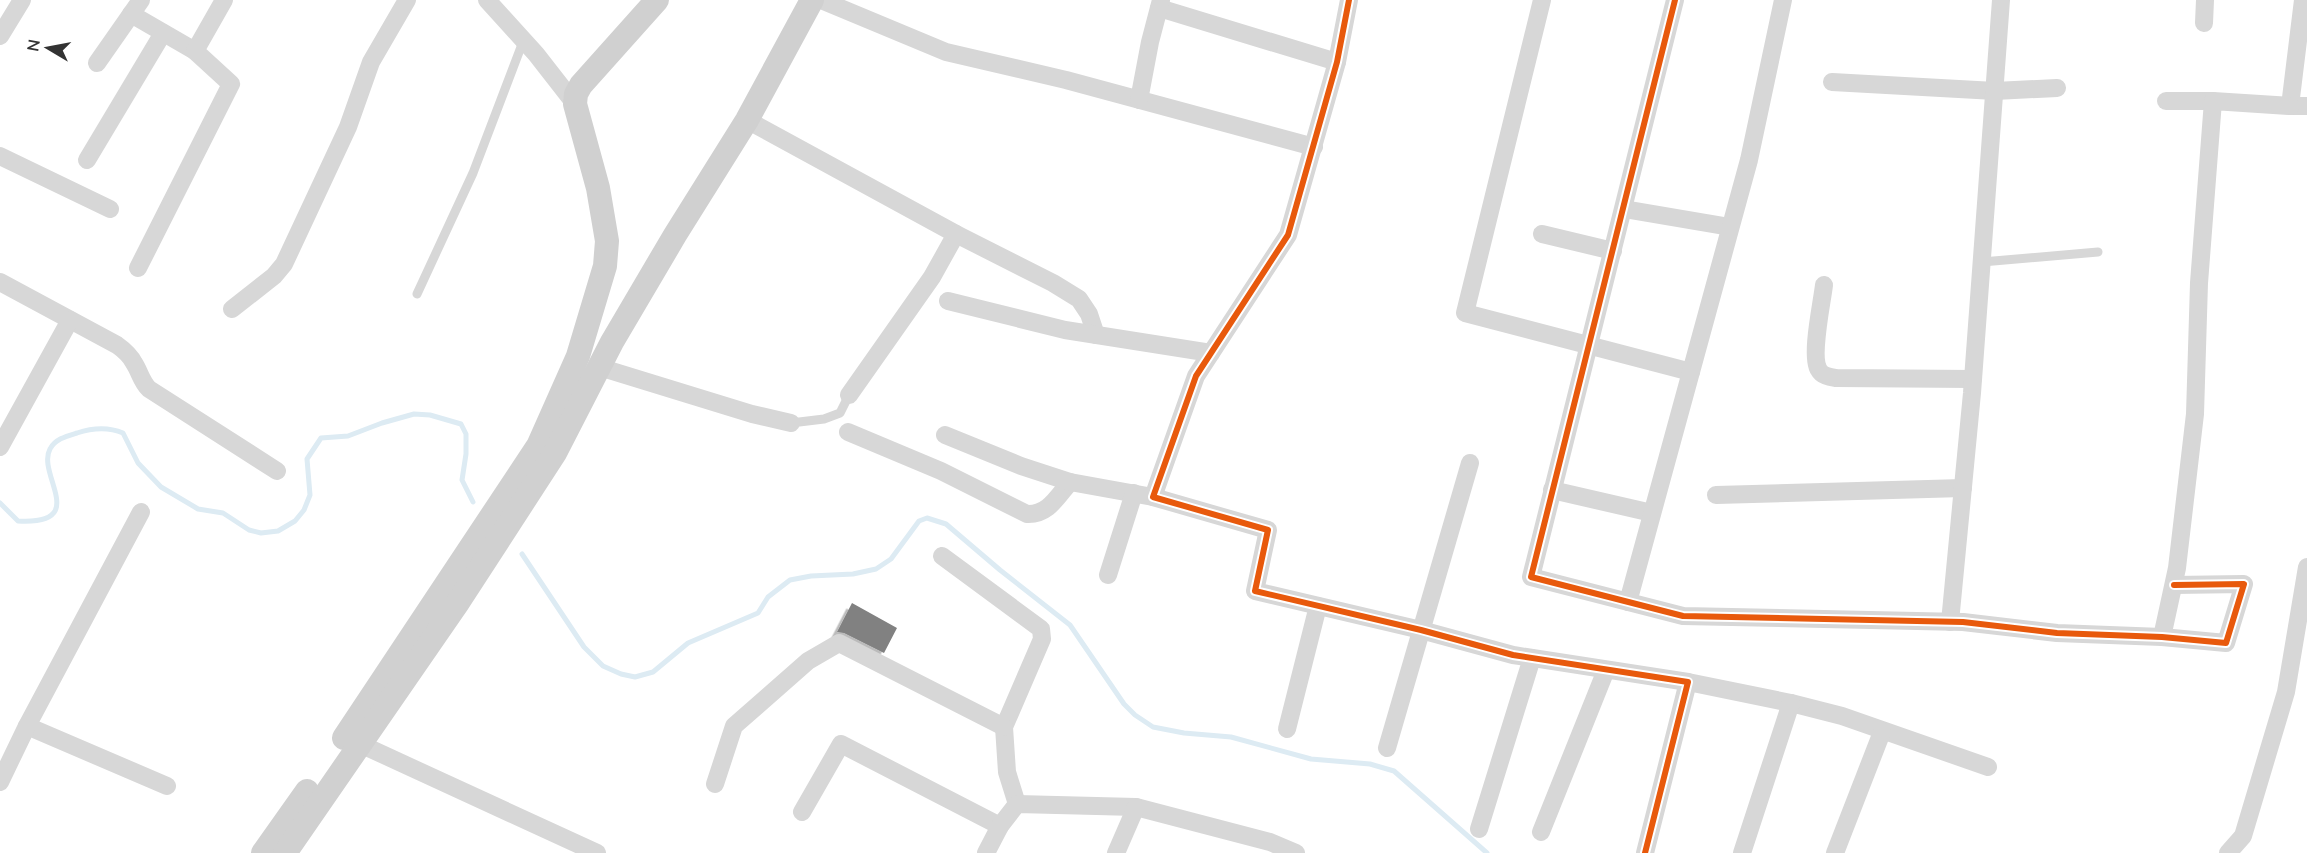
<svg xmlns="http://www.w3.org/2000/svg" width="2307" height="853" viewBox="0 0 2307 853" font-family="'Nunito Sans',sans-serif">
<defs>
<filter id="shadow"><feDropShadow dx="-5.5" dy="5.5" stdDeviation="0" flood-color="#0004"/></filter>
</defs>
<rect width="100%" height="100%" fill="#fff"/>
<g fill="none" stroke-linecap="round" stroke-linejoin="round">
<g stroke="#ddebf3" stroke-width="5">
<path d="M0,503l18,18c73,4 18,-47 32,-72 5,-10 17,-13 27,-16 15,-5 32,-6 46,0l15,30 23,24 37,22 25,4 26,17 12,3 17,-2 17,-10 9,-11 6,-15 -3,-36 14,-21 27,-2 34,-13 32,-9 16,1 31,9 5,10v20l-4,26 11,22"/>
<path d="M522,554l62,93 19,19 18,8 14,3 18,-5 35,-29 70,-30 10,-16 22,-17 21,-4 42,-2 23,-5 15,-10 28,-38 8,-3 19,6 54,46 70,55 54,79 11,11 18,12 31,6 47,4 80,22 59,5 24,7 93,82"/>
</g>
</g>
<path fill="#818181" filter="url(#shadow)" d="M852,603l45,25 -13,25 -40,-20 -7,-1z"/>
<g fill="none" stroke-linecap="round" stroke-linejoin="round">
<g stroke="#d7d7d7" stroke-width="9">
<path d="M1982,262l116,-10"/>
<path d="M417,294l56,-121 51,-134"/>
<path d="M791,423l33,-4 16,-6 9,-18"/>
</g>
<g stroke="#d7d7d7" stroke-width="18">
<path d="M487,0l49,54 39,50"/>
<path d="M821,0l125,52 120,28 248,67"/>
<path d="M1349,0l-12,62 -49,173 -92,141 -43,121 115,33 -13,61 166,39 92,25 175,27 -43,171"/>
<path d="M1542,0l-77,313 226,59"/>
<path d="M1675,0c-47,192 -97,384 -144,577l152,39 280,6 94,11 105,4 64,6 18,-59 -70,1"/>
<path d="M2303,0l-13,106h17"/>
<path d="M1159,8l178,54"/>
<path d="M131,14l64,37"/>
<path d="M2204,23l1,-23"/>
<path d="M0,36l22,-36"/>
<path d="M97,63l44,-63"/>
<path d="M1832,82l163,9 62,-3"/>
<path d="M1139,100l11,-58 11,-42"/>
<path d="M2166,101h47"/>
<path d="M747,120l209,114 -24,43 -83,118"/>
<path d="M0,156l110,53"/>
<path d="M87,160l76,-127"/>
<path d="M1624,209l106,18"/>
<path d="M956,234l97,49 26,16 10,15 7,21"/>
<path d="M1542,234l71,17"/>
<path d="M138,268l93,-184 -36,-33 29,-51"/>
<path d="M0,282l117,63c7,5 13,10 17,18 6,9 7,18 15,26l128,82"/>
<path d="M1824,285c-2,18 -14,72 -5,85 3,6 11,7 17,8l137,1"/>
<path d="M948,301l117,29 146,23"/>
<path d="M232,309l42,-33 10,-12 64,-137 23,-65 36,-62"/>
<path d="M599,367l153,47 39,9"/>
<path d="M848,432l93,39 86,43c21,1 30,-17 43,-32"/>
<path d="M945,435l76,31 49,16 83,15"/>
<path d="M0,447l70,-127"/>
<path d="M1552,490l100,23"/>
<path d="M1716,495l247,-7"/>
<path d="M942,556l99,73 1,10 -38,88 3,45 10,32"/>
<path d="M1108,575l26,-82"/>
<path d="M1628,602l121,-442 34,-160"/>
<path d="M1950,622l22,-229 29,-393"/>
<path d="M2162,637l15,-69 18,-154 4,-131 14,-182 77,5"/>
<path d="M1688,682l103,21 51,13 146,51"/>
<path d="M27,726l140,60"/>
<path d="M1287,729l31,-123"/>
<path d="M360,744l237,109"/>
<path d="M1387,748l83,-285"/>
<path d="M0,782l27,-56 114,-214"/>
<path d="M715,784l19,-58 74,-65 31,-18 165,84"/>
<path d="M802,812l39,-68 159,82"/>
<path d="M1479,829l53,-171"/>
<path d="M1541,832l65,-162"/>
<path d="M986,853l14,-27 17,-22 119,3 134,35 26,11"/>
<path d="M1116,853l20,-46"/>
<path d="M1742,853l49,-150"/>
<path d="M1835,853l47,-121"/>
<path d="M2228,853l15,-17 43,-144 21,-125"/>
</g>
<g stroke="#d0d0d0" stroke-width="24">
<path d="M344,738l194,-292 40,-90 27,-90 2,-25 -9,-53 -23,-84 1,-10 5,-9 76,-85"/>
<path d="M263,853l44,-62"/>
<path d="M285,853l172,-249 98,-151 57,-111 63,-107 72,-115 65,-120"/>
</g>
<defs>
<g id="cycleway">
<path d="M1349,0l-12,62 -49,173 -92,141 -43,121 115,33 -13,61 166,39 92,25 175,27 -43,171"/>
<path d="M1675,0c-47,192 -97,384 -144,577l152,39 280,6 94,11 105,4 64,6 18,-59 -70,1"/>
</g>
</defs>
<use href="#cycleway" stroke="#fff" stroke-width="10"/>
<use href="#cycleway" stroke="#e8590c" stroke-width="6"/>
</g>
<g transform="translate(48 48) rotate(280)" stroke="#ffffff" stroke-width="4.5" paint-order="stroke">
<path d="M0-4.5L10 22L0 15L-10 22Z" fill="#333333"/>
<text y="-9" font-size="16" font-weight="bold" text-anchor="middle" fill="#333333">N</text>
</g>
</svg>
